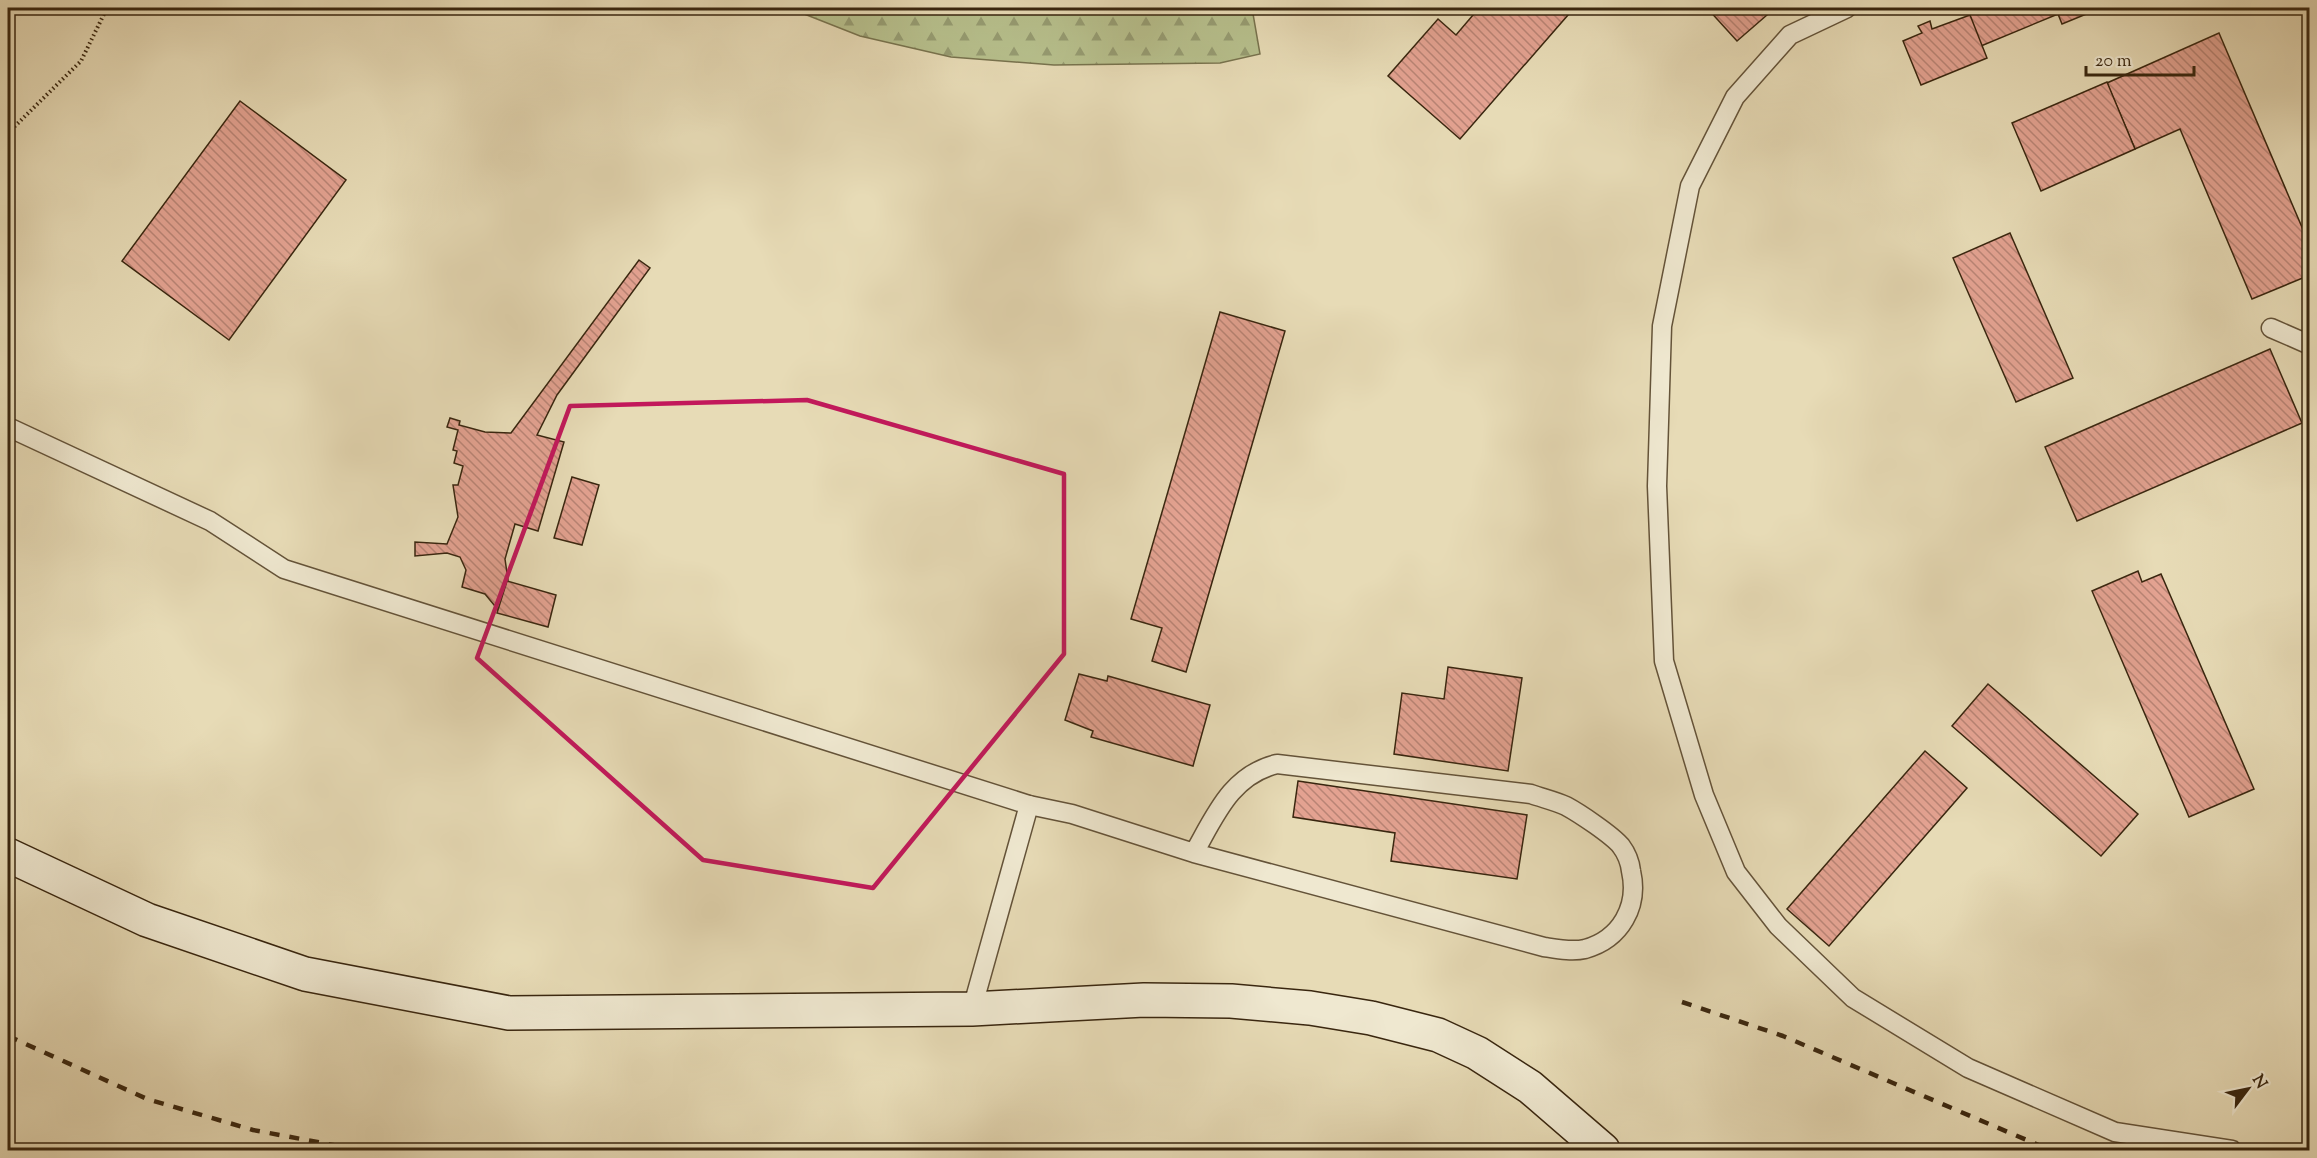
<svg xmlns="http://www.w3.org/2000/svg" width="2317" height="1158" viewBox="0 0 2317 1158" font-family="'Sorts Mill Goudy',serif">
<defs>
<pattern id="forest-firs" width="22" height="20" patternUnits="userSpaceOnUse" patternTransform="scale(1.5)"><rect width="22" height="20" fill="#b7c08d"/><path d="M5 1l3.5 6h-7zM16 11l3.5 6h-7z" fill="#969c72"/></pattern>
<pattern id="building-back-hatch" width="6" height="6" patternUnits="userSpaceOnUse" patternTransform="scale(1.5)"><rect width="6" height="6" fill="#e3a291"/><path d="M-1 5l2 2M0 0l6 6M5-1l2 2" fill="none" stroke="#b98475"/></pattern>
</defs>
<rect width="100%" height="100%" fill="#e7dbb6"/>
<filter id="stains"><feTurbulence type="fractalNoise" baseFrequency=".00333" numOctaves="4"/><feColorMatrix values="0 0 0 0 .2 0 0 0 0 .09 0 0 0 0 .02 0 0 0 .5 -.17"/></filter>
<radialGradient id="worn" r=".72"><stop offset=".6" stop-color="#630" stop-opacity="0"/><stop offset="1" stop-color="#630" stop-opacity=".3"/></radialGradient>
<path fill="url(#forest-firs)" stroke="#78734e" stroke-width="1.5" d="M789,8h463l8,46 -40,9 -166,2 -103,-8 -91,-21z"/>
<g fill="url(#building-back-hatch)" stroke="#39260f" stroke-width="1.5">
<path d="M1479,8h81l8,7 -108,124 -72,-63 50,-57 18,16z"/>
<path d="M1707,8h68l-38,33z"/>
<path d="M1967,8h134l-39,16 -4,-10 -77,32z"/>
<path d="M1970,15l17,43 -66,27 -18,-44 19,-8 -4,-7 12,-5 2,8z"/>
<path d="M2219,33l91,213v29l-58,24 -72,-170 -45,20 -28,-66z"/>
<path d="M2107,82l28,67 -94,42 -29,-68z"/>
<path d="M240,101l106,79 -117,160 -107,-79z"/>
<path d="M2010,233l63,145 -57,24 -63,-144z"/>
<path d="M639,260l11,8 -93,127 -20,40 27,7 -26,89 -23,-7 -10,35 3,21 -9,31 -14,-17 -23,-7 4,-17 -6,-13 -13,-4 -32,3v-14l32,2 11,-27 -5,-32h5l5,-19 -9,-3 3,-12 -4,-1 5,-20 -11,-3 3,-9 10,3 -1,4 26,7 26,1z"/>
<path d="M1220,312l65,19 -99,341 -34,-11 10,-33 -31,-9z"/>
<path d="M2270,349l32,74 -225,98 -32,-74z"/>
<path d="M572,477l27,8 -17,60 -28,-7z"/>
<path d="M2138,571l4,11 19,-8 93,215 -65,28 -97,-226z"/>
<path d="M507,581l49,14 -8,32 -51,-14z"/>
<path d="M1448,667l74,11 -14,93 -114,-17 8,-61 42,6z"/>
<path d="M1079,674l28,7 1,-5 102,29 -17,61 -102,-29 2,-6 -28,-11z"/>
<path d="M1988,684l150,130 -37,42 -149,-130z"/>
<path d="M1925,751l42,37 -138,158 -42,-37z"/>
<path d="M1298,781l229,34 -10,64 -126,-18 4,-28 -102,-16z"/>
</g>
<g fill="none" stroke-linecap="round" stroke-linejoin="round">
<defs>
<g id="lane">
<path d="M1847,8l-57,27 -55,62 -45,89 -28,140 -5,160 7,175 40,134 32,77 42,54 75,72 115,70 147,64 117,18"/>
<path d="M2271,328l39,17"/>
<path d="M8,427l202,94 74,48 745,236 43,9 122,39 350,94c13,2 28,5 41,2 36,-10 54,-43 46,-78 -1,-9 -4,-17 -10,-25 -9,-11 -42,-33 -55,-40 -11,-5 -24,-8 -35,-12l-254,-30c-46,11 -62,52 -83,89"/>
<path d="M972,1009l57,-204"/>
</g>
<path id="secondary" d="M8,855l139,65 158,54 204,39 463,-4 172,-9 87,1 79,7 61,10 67,17 39,18 53,34 73,63"/>
</defs>
<use href="#lane" stroke="#645339" stroke-width="21"/>
<use href="#secondary" stroke="#39260f" stroke-width="36"/>
<path stroke="#39260f" stroke-width="4" stroke-dasharray="1.5 3" stroke-linecap="butt" d="M8,133l73,-72 26,-53"/>
<use href="#lane" stroke="#efe8d0" stroke-width="18"/>
<use href="#secondary" stroke="#efe8d0" stroke-width="33"/>
<g stroke="#39260f" stroke-width="4.5" stroke-dasharray="10 10" stroke-linecap="butt">
<path d="M1682,1002l101,34 267,114"/>
<path d="M8,1036l139,63 106,31 107,20"/>
</g>
</g>
<path fill="none" stroke="#c2185b" stroke-width="4.5" stroke-linejoin="round" d="M807,400l257,74v180l-191,234 -170,-28 -226,-202 93,-252z"/>
<rect width="2317" height="1158" fill="none" stroke="#e7dbb6" stroke-width="30"/>
<rect x="9" y="9" width="2299" height="1140" fill="none" stroke="#39260f" stroke-width="3"/>
<rect x="15" y="15" width="2287" height="1128" fill="none" stroke="#39260f" stroke-width="1.5"/>
<g transform="translate(2248 1089) rotate(58)" stroke="#efe8d0" stroke-width="4.5" paint-order="stroke">
<path d="M0-4.5L10 22L0 15L-10 22Z" fill="#39260f"/>
<text y="-9" font-size="16" font-weight="bold" text-anchor="middle" fill="#39260f">N</text>
</g>
<path d="M2086 66v9h108v-9" fill="none" stroke="#39260f" stroke-width="3"/>
<text x="2095" y="66" font-size="18" fill="#39260f" stroke="#efe8d0" stroke-width="4.5" paint-order="stroke">20 m</text>
<rect width="100%" height="100%" filter="url(#stains)"/>
<rect width="100%" height="100%" fill="url(#worn)"/>
</svg>
